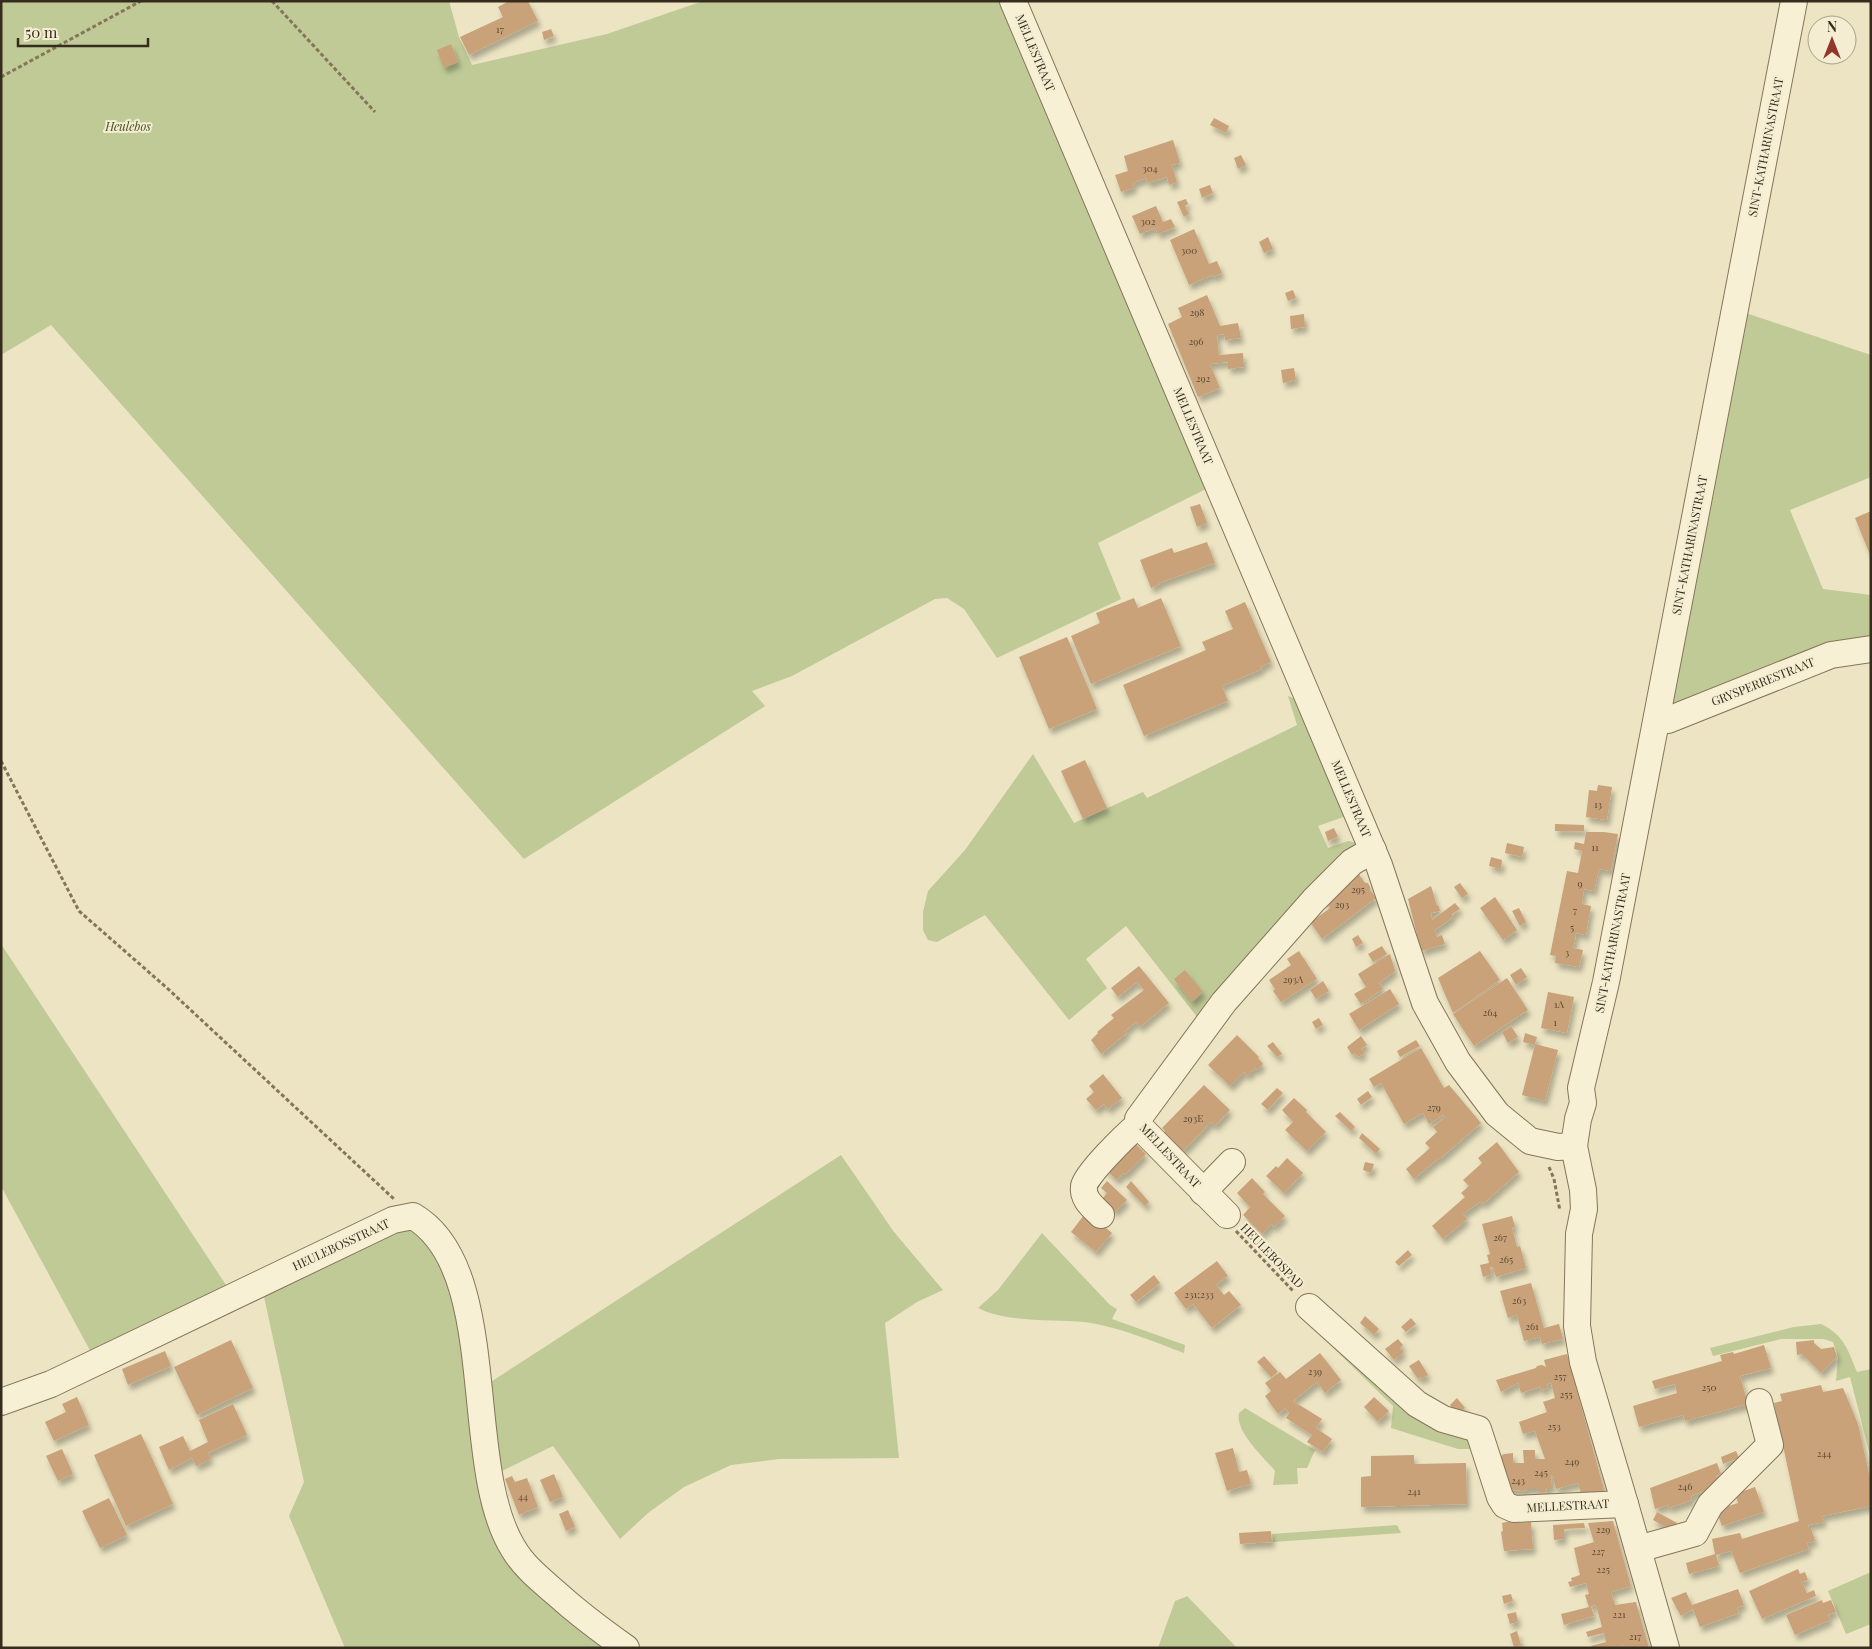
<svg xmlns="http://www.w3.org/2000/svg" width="1872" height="1649" viewBox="0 0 1872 1649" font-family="'Playfair Display',serif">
<defs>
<filter id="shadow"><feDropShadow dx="3" dy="5.5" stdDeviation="2.5" flood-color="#0004"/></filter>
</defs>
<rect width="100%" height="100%" fill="#ece4c2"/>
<g fill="#bfca97">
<path d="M1,1h448l10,36 13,28 135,-31 96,-33h302l205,486 -112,56 23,56 -124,59 -33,-49 -17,-11 -12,1 -143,77 -40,15 13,15 -241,153 -473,-534 -50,30z"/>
<path d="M1746,313l125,42v122l-81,33 33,79 48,6v46l-193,67 -7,-6z"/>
<path d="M1288,696l13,5 48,114 -31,11 10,22 20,-7 10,2 -157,179 -75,-96 -40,33 21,29 -38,32 -84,-105 -48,27 -9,-2 -5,-10v-18l5,-21 37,-41 68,-96 41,69 69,-31 4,6 150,-73z"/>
<path d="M1,944l225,341 -133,71 -92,-170z"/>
<path d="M841,1155l53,77 49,58 -26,12 -32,21 14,135 -120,1 -48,6 -47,22 -36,26 -28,26 -67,-93 -57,28 -10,-89z"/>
<path d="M403,1229l17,4 14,13 25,63 23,193 9,31 21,30 101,85h-268l-56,-132 15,-34 -41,-190z"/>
<path d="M1042,1233l68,72 7,4 -5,10 73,26 -1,8c-32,-12 -65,-26 -99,-31 -33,-3 -78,1 -107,-14l20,-18z"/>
<path d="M1313,1323l152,108 12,18h-19l-67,-21 2,-22 -78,-76z"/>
<path d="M1821,1324c23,11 27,26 36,48l14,-3v90l-21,-82 -14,4 2,-23 -5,-16 -9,-3h-43l-68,17 -3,-8 84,-21z"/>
<path d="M1245,1408l70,42 -8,18h-10l1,16 -25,1 2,-14c-11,-14 -40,-39 -36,-58z"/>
<path d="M1397,1525l4,8 -128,9 -1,-8z"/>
<path d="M1871,1572v52l-25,10 -18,-43z"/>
<path d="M1188,1596v1l49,51h-79l17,-47z"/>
</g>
<g fill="#c9a279" filter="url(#shadow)">
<path d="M509,1h19l10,20 -69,34 -9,-18 43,-20 -5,-10z"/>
<path d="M551,29l3,7 -10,4 -2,-8z"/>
<path d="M451,44l7,18 -14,6 -7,-18z"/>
<path d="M1214,118l15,8 -3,7 -16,-8z"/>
<path d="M1173,140l7,23 -8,2 5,17 -8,3 -2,-8 -19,6 -2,-5 -13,5 1,5 -13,4 -6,-17 13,-4 -4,-15z"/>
<path d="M1241,155l5,10 -8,4 -4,-11z"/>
<path d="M1210,185l3,8 -11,5 -3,-9z"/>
<path d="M1186,199l2,5 -3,2 4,8 -5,3 -7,-15z"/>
<path d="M1156,206l7,16 8,-3 4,8 -17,7 -3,-6 -15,6 -8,-18z"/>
<path d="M1194,229l15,35 8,-3 5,12 -9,4 -1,-2 -23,10 -19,-45z"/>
<path d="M1268,237l5,12 -9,4 -5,-11z"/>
<path d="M1293,290l3,8 -8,3 -3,-8z"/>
<path d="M1207,295l13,31 18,-3 3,15 -16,2 -1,-6 -7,1 2,20 24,-2 1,14 -16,2v-7l-18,2 10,24 -22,9 -30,-73 14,-7 -4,-9z"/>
<path d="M1304,314l1,13 -14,2 -1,-13z"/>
<path d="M1294,368l2,12 -13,3 -2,-13z"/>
<path d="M1200,504l7,19 -10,4 -7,-20z"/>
<path d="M1871,511v46l-16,-39z"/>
<path d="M1207,542l8,21 -56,20 1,1 -9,4 -11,-28 32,-12 2,5z"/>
<path d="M1134,598l4,10 23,-10 20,48 -90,38 -20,-48 29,-13 -4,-10z"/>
<path d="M1245,602l26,60 -10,5 1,2 -40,17 6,15 -84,35 -21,-51 83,-35 -4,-8 31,-13 -8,-18z"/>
<path d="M1067,637l30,72 -48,20 -30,-72z"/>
<path d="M1085,760l22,48 -24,11 -22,-48z"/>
<path d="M1598,785l14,2 -5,33 -21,-3 3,-27 8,1z"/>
<path d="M1555,824l29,1v6h-29z"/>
<path d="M1334,828l4,9 -10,4 -3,-9z"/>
<path d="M1586,832h18l14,2 -7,37 -12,-2 -5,22 -10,-2 -2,15 9,2 -5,29 -10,-2 -1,7 -2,8 10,2 -4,17 -24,-4 1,-7 -6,-1 17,-84 11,2 4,-22 -8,-2 1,-7 9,2z"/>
<path d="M1507,843l17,4 -2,10 -17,-4z"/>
<path d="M1491,857l11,3 -1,9 -12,-3z"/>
<path d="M1356,870l9,13h3l2,4v3l6,8 -54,41 -14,-20 4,-5 3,5 15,-11 -7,-9z"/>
<path d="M1460,883l8,11 -6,4 -8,-11z"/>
<path d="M1431,886l6,20h2l1,5 -9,2 1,7 23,-17 5,6 -8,5 1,3 -18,13 2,7 5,-2 3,9 -24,7 -13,-52z"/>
<path d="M1495,897l22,33 -14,10 -23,-32z"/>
<path d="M1519,908l7,14 -6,4 -8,-15z"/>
<path d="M1358,935l5,8 -7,4 -4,-8z"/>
<path d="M1382,946l5,8 -14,8 -5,-8z"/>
<path d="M1299,951l18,28 -36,23 -8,-11 2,-2 -6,-9 22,-15 -4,-6z"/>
<path d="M1480,951l20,29 -47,33 -15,-35z"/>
<path d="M1390,954l5,17 -16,12 4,6 -22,15 -7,-10 12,-7 -8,-13z"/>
<path d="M1139,966l30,37 -29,24 -4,-5 -11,9 2,2 -26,21 -10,-14 7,-7 -1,-1 17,-14 -3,-3 33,-25 -7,-8 -19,15 -7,-9z"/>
<path d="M1521,968l6,9 -11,8 -6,-10z"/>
<path d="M1185,970l18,22 -11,10 -18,-23z"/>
<path d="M1507,978l21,32 -54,36 -21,-32z"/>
<path d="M1323,981l6,10 -13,8 -6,-9z"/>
<path d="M1390,989l9,15 -40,26 -10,-16z"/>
<path d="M1548,992l26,5 -7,36 -26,-5z"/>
<path d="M1319,1018l4,7 -7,4 -4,-7z"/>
<path d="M1511,1026l7,11 -10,6 -6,-11z"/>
<path d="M1525,1033l12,4 -2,7 23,6 -13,51 -23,-6 13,-50 -12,-3z"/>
<path d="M1237,1035l22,22 -1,1 5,6 -6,6 -2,-2 -8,8 -3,-4 -14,14 -22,-21z"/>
<path d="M1361,1036l6,9 -6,4 4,4 -7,4 -3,-4 -3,2 -5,-8z"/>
<path d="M1416,1040l4,6 -20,11 -3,-6z"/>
<path d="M1273,1042l9,12 -5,3 -10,-11z"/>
<path d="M1421,1048l23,40 5,-3 32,38 -41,36 -1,-1 -25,21 -8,-10 24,-21 -5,-5 12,-11 -4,-5 12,-10 -2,-2 -14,9 -6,-11 -19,11 -23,-41 -7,4 -5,-8z"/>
<path d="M1103,1074l19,24 -14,11 -4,-5 -8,6 -10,-11 8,-7 -5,-6z"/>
<path d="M1204,1085l26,25 -15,16 -4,-4 -28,29 -19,-18 1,-2 -3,-3z"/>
<path d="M1277,1088l6,5 -15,17 -7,-6z"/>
<path d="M1368,1091l4,6 -11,8 -4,-6z"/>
<path d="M1294,1098l13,12 -1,2 20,20 -19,19 -22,-21 8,-8 -11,-12z"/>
<path d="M1340,1112l15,15 -4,4 -16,-15z"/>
<path d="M1362,1133l18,16 -4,5 -17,-16z"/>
<path d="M1134,1142l12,12 -21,21 -2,-2 -6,7 -13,-12z"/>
<path d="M1497,1142l22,30 -36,32 -2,-3 -18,13 4,5 -24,20 -11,-13 33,-29 -4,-4 8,-7 -6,-6 19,-17 -4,-5z"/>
<path d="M1287,1158l16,15 -19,20 -18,-17 10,-10 2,2z"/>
<path d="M1365,1162l9,2 -3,9 -8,-3z"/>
<path d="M1252,1178l13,14 -2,2 22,22 -11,11 -2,-3 -10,10 -19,-19 7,-8 -13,-14z"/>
<path d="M1107,1181l20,19 -12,12 -13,-13 5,-6 -6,-5z"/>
<path d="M1131,1181l18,21 -4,4 -19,-19z"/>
<path d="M1083,1209l29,24 -16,19 -25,-20 13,-17z"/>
<path d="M1512,1216l3,11 -3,1 5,19 3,-1 6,22 -30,9 -3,-10 -3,1 2,6 -9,3 -3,-12 9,-2 -2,-8 3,-1 -8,-30z"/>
<path d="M1408,1250l4,5 -13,11 -4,-4z"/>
<path d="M1217,1261l11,15 -12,9 8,10 5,-4 12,14 -29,23 -19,-24 -7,5 -12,-16z"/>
<path d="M1154,1275l6,8 -24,19 -6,-7z"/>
<path d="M1531,1283l13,45 15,-4 4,15 -21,5 -2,-7 -16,4 -7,-26 -9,3 -8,-27z"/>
<path d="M1365,1316l14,13 -5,6 -14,-12z"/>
<path d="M1411,1318l5,6 -10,8 -5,-5z"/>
<path d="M1398,1339l5,6 -3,3 4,4 -10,8 -9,-11z"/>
<path d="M231,1340l22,48 -56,27 -23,-48z"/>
<path d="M1814,1340v3l7,6 13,-2 3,10 -16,16 -19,-19 -5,1 -1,-13z"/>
<path d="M1764,1345l7,23 -31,8 8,28 -63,17 -2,-6 -44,12 -6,-21 44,-13 -2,-9 -20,5 -3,-8 70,-20 -2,-6 13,-3 1,2z"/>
<path d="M165,1351l6,15 -43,19 -6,-16z"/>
<path d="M1320,1353l21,27 -16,13 -8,-11 -24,19 29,18 -6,9 16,11 -9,13 -16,-10 5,-7 -26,-17 3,-5 -4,-5 -7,6 -13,-18 6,-5 -6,-8 15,-11 6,7z"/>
<path d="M1567,1354l39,143 -23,3 -5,-17 -22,6 -4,-14 -1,1 1,12h-6l1,4 -7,1v-4h-13l-4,3 -2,-2 -16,1 -8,-33 7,-4 9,-1v10h11l-1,-13h12v9h10l-10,-28 -12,3 -4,-12 28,-10 -4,-10 12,-4 -4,-15 -4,1 1,4 -7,2 -1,-3 -19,6 -3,-10 -17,9 -5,-12 40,-12 1,-2 5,-1 4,2 -2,-7z"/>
<path d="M1264,1356l14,16 -7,5 -14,-15z"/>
<path d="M1419,1360l9,15 -6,4 -1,-2 -3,2 -9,-13z"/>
<path d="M1821,1385l2,7 20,-4 15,36 13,58v24l-49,10 2,6 -16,3 1,3h2l4,13 -8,2 2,6 -69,24 -9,-22 -15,4 3,11 -30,8 -3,-11 29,-9 -3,-15 28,-6 2,6 57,-18 -25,-118 8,-2 -2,-7z"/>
<path d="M77,1397l12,28 -35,16 -9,-19 21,-10 -4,-8z"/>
<path d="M1374,1397l15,14 -11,11 -14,-15z"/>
<path d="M1457,1398l8,10 -8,6 -7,-9z"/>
<path d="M233,1404l14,31 -39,18 3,6 -15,7 -4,-8 -23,12 -10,-23 24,-11 7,15 18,-9 -9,-22z"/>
<path d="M141,1434l32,70 -47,22 -32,-71z"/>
<path d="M1233,1448l6,24 8,-2 4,14 -24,7 -12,-38z"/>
<path d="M62,1449l11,25 -15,7 -12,-25z"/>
<path d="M1736,1451l3,7 -16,6 -2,-7z"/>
<path d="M1414,1455v9l52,-1 1,41 -106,3v-30l10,-1v-20z"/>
<path d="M1717,1463l4,11 -5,2 4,9 -29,11 1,4 -23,8 -1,-3 -13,4 -5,-21z"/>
<path d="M554,1474l9,23 -13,5 -10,-22z"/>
<path d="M512,1476l3,6 12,-4 11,29 -19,8 -14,-36z"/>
<path d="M1755,1487l9,25 -42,14 -6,-16 22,-7 -3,-9z"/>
<path d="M109,1498l18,37 -27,13 -18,-37z"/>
<path d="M568,1510l7,17 -9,4 -7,-17z"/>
<path d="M1657,1512l20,11 -4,8 -20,-11z"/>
<path d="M1511,1521v2l20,-1 2,27 -29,2 -3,-19 2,-1 -1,-8z"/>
<path d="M1613,1521l18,65 -20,6 4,13 21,-3 13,46h-24l-1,-3 -11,3h-21l-1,-2 15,-4 -2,-9 -16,4 -2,-5 16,-5 -6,-22 -5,1 3,10 -30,9 -3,-11 28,-7 -4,-12 4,-1 -3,-11 -16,4 -2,-5 4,-1 -1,-3 9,-3 -6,-27 20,-6 -6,-19z"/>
<path d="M1584,1523l1,5 -21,1v10l-10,1 -1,-15z"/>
<path d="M1271,1531l1,11 -32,2 -1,-11z"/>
<path d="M1798,1569l2,5 5,-2 3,8 -6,2 5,11 7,-3 2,6 -54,23 -13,-28z"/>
<path d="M1738,1589l6,16 -7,3 2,5 -39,14 -7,-18 -12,7 -10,-18 15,-6 6,13z"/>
<path d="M1511,1594l2,7 -9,3 -2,-8z"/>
<path d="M1822,1600l1,3 8,-3 5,12 -8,3 2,5 -35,15 -9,-20z"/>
<path d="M1516,1612l2,10 -8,2 -3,-10z"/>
<path d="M1517,1631l4,14 -7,2 -4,-13z"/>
</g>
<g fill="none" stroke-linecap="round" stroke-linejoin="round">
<defs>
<g id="minor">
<path d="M1013,1l366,864 46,138 33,59 39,52 33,27 28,6 16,-1"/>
<path d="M1657,718l11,2 163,-65 40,-6"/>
<path d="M1203,1192l29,-30"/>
<path d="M1101,1215c-8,-8 -19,-16 -17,-29 2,-12 43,-52 54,-61"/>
<path d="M1227,1215l-89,-90v-6l86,-117 90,-102 38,-38 21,-12"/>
<path d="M1309,1307l108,97 26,15 35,10 22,68 5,8 9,4 111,-5"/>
<path d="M1,1402l50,-18 342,-164 20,-4c89,52 48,248 100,332 11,19 28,32 44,46 22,20 45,37 69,54"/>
<path d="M1638,1549l57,-16 15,-28 60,-60 -11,-43"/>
<path d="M1666,1648l-41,-144 -42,-142 -6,-36 2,-92 5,-25 -1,-19 -9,-44 4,-27 5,-16 -2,-15 25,-106 188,-981"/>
</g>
</defs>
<use href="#minor" stroke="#85755a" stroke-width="28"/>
<g stroke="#85755a" stroke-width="3" stroke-dasharray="4 2.5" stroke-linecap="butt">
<path d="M272,1l103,111"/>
<path d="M1,77l140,-76"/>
<path d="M1,761l78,150 88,77 227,211"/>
<path d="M1549,1167l5,12 6,32"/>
<path d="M1236,1231l58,61"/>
</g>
<use href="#minor" stroke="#f7f0d5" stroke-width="26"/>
</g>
<g text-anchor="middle" stroke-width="4" stroke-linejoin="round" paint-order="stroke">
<g font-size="10" fill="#5a4a35">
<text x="500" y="33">17</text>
<text x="1150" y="172">304</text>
<text x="1148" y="225">302</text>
<text x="1189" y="254">300</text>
<text x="1197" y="316">298</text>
<text x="1196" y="345">296</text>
<text x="1203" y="382">292</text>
<text x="1598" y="808">13</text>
<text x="1595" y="851">11</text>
<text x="1580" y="887">9</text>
<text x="1358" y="893">295</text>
<text x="1342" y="908">293</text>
<text x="1575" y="914">7</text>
<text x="1572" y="931">5</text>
<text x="1567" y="956">3</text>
<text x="1293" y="983">293A</text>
<text x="1559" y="1008">1A</text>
<text x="1490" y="1016">264</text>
<text x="1555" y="1026">1</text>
<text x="1434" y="1111">279</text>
<text x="1193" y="1122">293E</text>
<text x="1500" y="1241">267</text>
<text x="1506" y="1263">265</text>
<text x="1199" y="1298">231;233</text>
<text x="1519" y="1304">263</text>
<text x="1532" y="1330">261</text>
<text x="1315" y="1375">239</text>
<text x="1560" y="1380">257</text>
<text x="1709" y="1391">250</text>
<text x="1566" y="1398">255</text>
<text x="1554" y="1430">253</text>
<text x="1824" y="1457">244</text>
<text x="1572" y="1465">249</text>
<text x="1541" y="1476">245</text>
<text x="1518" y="1484">243</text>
<text x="1685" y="1490">246</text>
<text x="1414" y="1495">241</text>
<text x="523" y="1500">44</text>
<text x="1603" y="1533">229</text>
<text x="1598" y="1555">227</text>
<text x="1603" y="1573">225</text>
<text x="1619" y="1618">221</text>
<text x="1635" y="1640">217</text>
</g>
<g font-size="12" fill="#352c1e" stroke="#f4edd1">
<text transform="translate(1035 53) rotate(67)" y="4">MELLESTRAAT</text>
<text transform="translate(1766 147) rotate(-79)" y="4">SINT-KATHARINASTRAAT</text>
<text transform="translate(1193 426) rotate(67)" y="4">MELLESTRAAT</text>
<text transform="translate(1690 545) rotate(-79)" y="4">SINT-KATHARINASTRAAT</text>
<text transform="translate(1763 682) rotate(-22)" y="4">GRYSPERRESTRAAT</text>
<text transform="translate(1351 799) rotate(67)" y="4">MELLESTRAAT</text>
<text transform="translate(1613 943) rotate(-79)" y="4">SINT-KATHARINASTRAAT</text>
<text transform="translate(1170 1156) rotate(47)" y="4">MELLESTRAAT</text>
<text transform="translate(341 1245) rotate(-25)" y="4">HEULEBOSSTRAAT</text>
<text transform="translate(1272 1256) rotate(46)" y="4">HEULEBOSPAD</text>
<text transform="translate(1568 1506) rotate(-3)" y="4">MELLESTRAAT</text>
</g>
<g font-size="12" font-style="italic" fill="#425125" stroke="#f4edd1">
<text x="128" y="131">Heulebos</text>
</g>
</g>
<rect width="1872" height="1649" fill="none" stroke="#352c1e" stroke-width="5"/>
<g transform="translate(1832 40)"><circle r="24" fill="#f4edd1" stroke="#a8a089"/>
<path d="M0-4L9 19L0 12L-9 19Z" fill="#92362c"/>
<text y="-8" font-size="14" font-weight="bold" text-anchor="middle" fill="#352c1e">N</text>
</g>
<path d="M18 38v8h130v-8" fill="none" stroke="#352c1e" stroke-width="2.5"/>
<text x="25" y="38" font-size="15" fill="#352c1e" stroke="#f4edd1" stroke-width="4" paint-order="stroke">50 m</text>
</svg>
